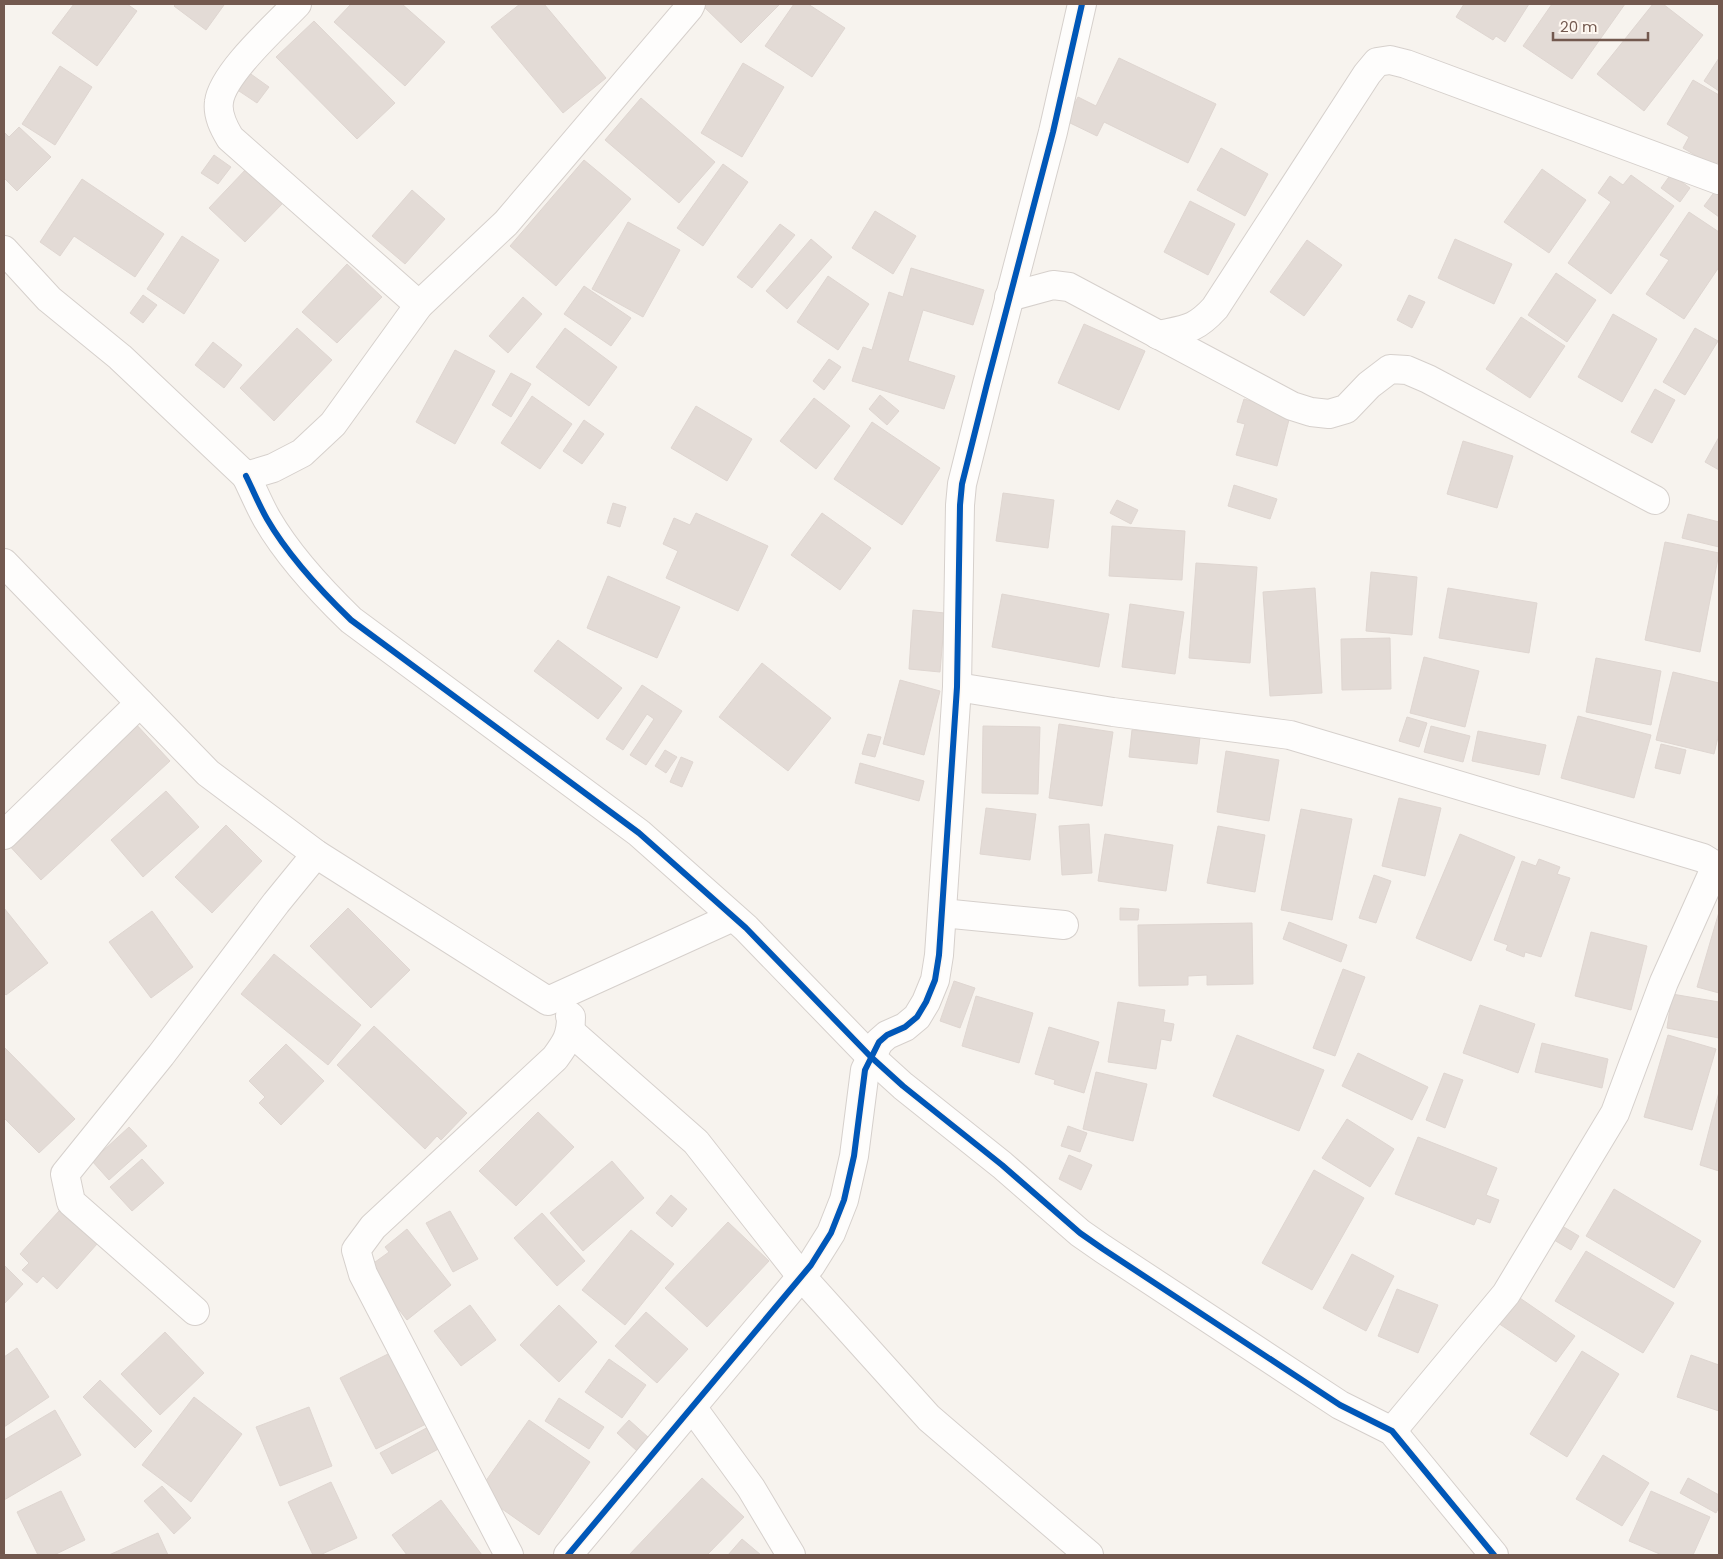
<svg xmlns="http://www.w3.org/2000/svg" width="1723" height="1559" viewBox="0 0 1723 1559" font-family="Poppins,sans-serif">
<rect width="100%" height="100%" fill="#f7f3ee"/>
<g fill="#e3dbd6" stroke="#dfd6d1">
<path d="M74,4h53l10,7 -40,55 -45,-33z"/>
<path d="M176,4h47l1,1 -18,25 -32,-24z"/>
<path d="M351,4h51l43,38 -40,44 -71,-64z"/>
<path d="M520,4h24l62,74 -43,35 -72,-86z"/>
<path d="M704,4h76l-39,39 -39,-38z"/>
<path d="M794,4h14l37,24 -33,49 -47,-31z"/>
<path d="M1464,4h65l-24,38 -9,-6 -3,4 -37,-23z"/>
<path d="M1552,4h73l-53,75 -49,-33z"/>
<path d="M1653,4h10l40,31 -59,76 -47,-37z"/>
<path d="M314,21l81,82 -38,36 -81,-82z"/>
<path d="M1119,58l97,46 -28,59 -84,-41 -7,14 -31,-15 12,-24 18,9z"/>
<path d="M1719,58v33l-15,-10z"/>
<path d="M743,63l41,24 -42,70 -41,-24z"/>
<path d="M60,66l32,21 -37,58 -33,-21z"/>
<path d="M248,72l21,15 -12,16 -21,-14z"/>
<path d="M1693,80l26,15v65l-4,7 -32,-19 6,-11 -22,-13z"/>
<path d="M641,98l74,64 -36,41 -74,-63z"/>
<path d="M19,127l32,30 -34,34 -13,-13v-46l5,5z"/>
<path d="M1221,148l47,26 -23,42 -48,-26z"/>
<path d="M214,155l17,12 -13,17 -17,-11z"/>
<path d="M584,160l47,39 -75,87 -46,-40z"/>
<path d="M723,164l25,18 -45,64 -26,-18z"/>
<path d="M248,167l36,35 -39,40 -36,-34z"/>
<path d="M1542,169l44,31 -37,53 -45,-31z"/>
<path d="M1671,174l19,14 -10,14 -19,-14z"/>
<path d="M1631,175l43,31 -63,88 -43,-31 43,-61 -13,-9 12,-17 13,9z"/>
<path d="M82,179l82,55 -29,43 -61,-41 -14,20 -20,-14z"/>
<path d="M1718,187l1,1v29l-15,-11z"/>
<path d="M412,190l33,29 -40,45 -33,-28z"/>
<path d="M1190,201l45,23 -27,51 -44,-23z"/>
<path d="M875,211l41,25 -23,38 -41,-26z"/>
<path d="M1689,212l30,20v35l-35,52 -38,-25 23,-34 -9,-5z"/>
<path d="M628,222l52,28 -37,67 -51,-28z"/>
<path d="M780,224l15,11 -43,53 -15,-11z"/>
<path d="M182,236l37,24 -35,54 -37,-25z"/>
<path d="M811,239l21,18 -45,52 -21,-18z"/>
<path d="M1455,239l57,25 -18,40 -56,-26z"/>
<path d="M1307,240l35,25 -38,51 -34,-24z"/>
<path d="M347,264l35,33 -45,46 -35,-31z"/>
<path d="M911,268l73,22 -11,35 -50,-15 -15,51 47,15 -11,33 -92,-28 11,-34 9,3 17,-58 14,5z"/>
<path d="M1556,273l40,27 -29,42 -39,-27z"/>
<path d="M828,276l41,28 -31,46 -41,-28z"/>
<path d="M584,286l47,32 -20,28 -47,-32z"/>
<path d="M143,295l14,10 -14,18 -13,-10z"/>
<path d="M1409,295l16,7 -13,26 -15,-8z"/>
<path d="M523,297l19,17 -34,39 -19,-17z"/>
<path d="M1613,314l44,25 -35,63 -44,-25z"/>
<path d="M1521,317l44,29 -35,52 -44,-29z"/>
<path d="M1084,324l61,27 -26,59 -61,-27z"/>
<path d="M297,328l35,32 -58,61 -34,-33z"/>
<path d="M565,328l52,39 -28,39 -53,-39z"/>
<path d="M1695,328l23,13 -33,54 -22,-13z"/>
<path d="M213,342l29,23 -18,23 -29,-23z"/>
<path d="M455,350l40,21 -40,73 -39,-22z"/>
<path d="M829,359l12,8 -17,23 -11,-9z"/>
<path d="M511,373l20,11 -20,33 -19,-12z"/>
<path d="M1655,389l20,11 -23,43 -21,-11z"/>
<path d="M880,395l19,16 -12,14 -18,-16z"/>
<path d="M532,396l40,28 -32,45 -39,-26z"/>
<path d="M814,398l36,28 -34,43 -36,-28z"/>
<path d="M1244,399l47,13 -14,54 -41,-11 9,-31 -8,-2z"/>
<path d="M696,406l56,33 -25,42 -56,-33z"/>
<path d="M584,420l20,14 -22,30 -19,-13z"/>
<path d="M872,422l68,46 -38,57 -68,-46z"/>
<path d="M1719,437v33l-14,-8z"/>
<path d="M1463,441l50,15 -16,52 -50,-14z"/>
<path d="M1234,485l43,14 -7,20 -42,-13z"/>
<path d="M1003,493l51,7 -6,48 -52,-7z"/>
<path d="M1117,500l21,10 -7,14 -21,-11z"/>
<path d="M613,503l13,4 -6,20 -13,-4z"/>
<path d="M696,513l72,33 -30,65 -72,-33 12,-27 -15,-7 11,-26 16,7z"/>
<path d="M822,513l49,35 -31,42 -49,-35z"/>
<path d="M1688,514l31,8v25l-37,-9z"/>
<path d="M1112,526l73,5 -3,49 -73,-4z"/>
<path d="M1665,542l54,11 -19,99 -55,-12z"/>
<path d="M1196,563l61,4 -7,96 -61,-5z"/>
<path d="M1371,572l46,5 -5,58 -46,-4z"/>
<path d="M608,576l72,31 -23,51 -70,-30z"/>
<path d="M1315,588l7,105 -52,3 -7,-104z"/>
<path d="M1448,588l89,15 -8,50 -90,-15z"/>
<path d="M1002,594l107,20 -10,53 -107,-20z"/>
<path d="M1130,604l54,8 -9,62 -53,-7z"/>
<path d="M913,610l32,3 -5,59 -31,-3z"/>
<path d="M1390,638l1,51 -49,1 -1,-51z"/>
<path d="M558,640l64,48 -24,31 -64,-48z"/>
<path d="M1424,657l55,14 -14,56 -55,-14z"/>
<path d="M1596,658l65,13 -10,54 -65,-13z"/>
<path d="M762,663l69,55 -43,53 -69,-54z"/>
<path d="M1673,672l46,11v50l-5,21 -58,-14z"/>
<path d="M900,680l40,11 -16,64 -41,-11z"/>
<path d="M642,685l40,26 -36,54 -16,-10 24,-36 -7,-5 -24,36 -17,-11z"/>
<path d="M1578,716l73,19 -17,63 -73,-20z"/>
<path d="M1407,717l20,6 -8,24 -20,-6z"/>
<path d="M134,722l36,39 -129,119 -36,-39z"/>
<path d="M1059,724l54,8 -11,74 -53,-8z"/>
<path d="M983,726l57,1 -2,67 -56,-1z"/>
<path d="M1431,726l39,10 -7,26 -39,-10z"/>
<path d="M1132,730l68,7 -3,27 -68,-7z"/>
<path d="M1478,731l68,14 -7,30 -67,-14z"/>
<path d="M868,734l13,3 -6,20 -13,-3z"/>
<path d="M1661,744l25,6 -6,24 -25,-6z"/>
<path d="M665,750l12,7 -11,16 -11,-7z"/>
<path d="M1226,751l53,9 -10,61 -52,-9z"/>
<path d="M681,757l12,5 -11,25 -12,-5z"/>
<path d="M860,763l64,18 -5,20 -64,-18z"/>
<path d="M166,791l33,36 -56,50 -32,-37z"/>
<path d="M1399,798l42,10 -16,68 -43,-10z"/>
<path d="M986,808l50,6 -6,46 -50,-6z"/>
<path d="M1301,809l51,10 -20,101 -51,-10z"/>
<path d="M1089,824l3,49 -30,2 -3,-49z"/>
<path d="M226,825l36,36 -50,52 -37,-36z"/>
<path d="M1218,826l47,9 -10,57 -48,-9z"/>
<path d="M1105,834l68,11 -7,46 -68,-10z"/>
<path d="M1460,834l55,23 -44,104 -55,-23z"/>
<path d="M1539,859l21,8 -3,7 13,4 -29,79 -16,-5 -1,5 -18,-7 2,-5 -14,-5 28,-79 14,5z"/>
<path d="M1374,875l17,6 -15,42 -17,-5z"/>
<path d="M4,908l44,55 -42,32 -2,-2z"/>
<path d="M348,908l62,62 -39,38 -61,-62z"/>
<path d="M1120,908l19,1 -1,11h-18z"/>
<path d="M152,911l41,56 -42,31 -42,-56z"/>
<path d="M1719,912v81l-22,-6z"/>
<path d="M1289,922l58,23 -6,17 -58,-23z"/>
<path d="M1252,923l1,61 -46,1v-10l-19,1v9l-49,1 -1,-61z"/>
<path d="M1591,932l56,14 -16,64 -56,-14z"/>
<path d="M274,954l87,71 -33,40 -87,-71z"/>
<path d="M1343,969l22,8 -30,79 -22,-8z"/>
<path d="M954,981l21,7 -15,40 -20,-7z"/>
<path d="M1672,994l47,8v36l-52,-10z"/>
<path d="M976,996l57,17 -14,50 -57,-17z"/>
<path d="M1118,1002l47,8 -2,12 11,2 -3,17 -10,-2 -5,30 -48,-7z"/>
<path d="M1480,1005l55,19 -17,49 -55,-20z"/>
<path d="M374,1026l93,87 -26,27 -4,-4 -12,13 -88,-84z"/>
<path d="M1049,1027l50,15 -15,51 -30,-9 1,-4 -20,-6z"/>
<path d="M1237,1035l87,35 -25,61 -86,-35z"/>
<path d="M1668,1035l48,14 -24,81 -48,-13z"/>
<path d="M1542,1043l66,16 -6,29 -67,-16z"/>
<path d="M286,1044l38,37 -43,44 -22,-22 6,-6 -16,-16z"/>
<path d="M4,1047l71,72 -36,34 -35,-35z"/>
<path d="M1358,1053l70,34 -16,33 -70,-34z"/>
<path d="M1096,1072l51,12 -14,57 -50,-12z"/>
<path d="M1444,1073l19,7 -18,48 -19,-8z"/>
<path d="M1719,1092v79l-19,-6z"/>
<path d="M538,1112l36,35 -58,59 -37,-35z"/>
<path d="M1347,1119l47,30 -24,38 -48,-29z"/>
<path d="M1068,1126l19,7 -7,19 -19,-6z"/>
<path d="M129,1127l18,19 -38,34 -17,-19z"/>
<path d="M1418,1137l79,31 -11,27 13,5 -9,23 -13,-5 -3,7 -79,-31z"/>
<path d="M1069,1155l23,10 -11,25 -22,-11z"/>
<path d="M142,1159l22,24 -32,28 -22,-24z"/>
<path d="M612,1161l32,37 -61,53 -33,-38z"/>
<path d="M1314,1170l50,28 -52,92 -50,-27z"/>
<path d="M1614,1189l87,52 -27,47 -88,-52z"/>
<path d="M671,1195l16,14 -15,18 -16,-14z"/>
<path d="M59,1211l38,33 -40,45 -14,-13 -6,7 -15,-13 7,-7 -9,-9z"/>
<path d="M450,1211l28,48 -25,13 -27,-49z"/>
<path d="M542,1213l43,48 -28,25 -43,-48z"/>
<path d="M728,1222l41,39 -62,66 -42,-39z"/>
<path d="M1557,1223l22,13 -8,14 -22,-13z"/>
<path d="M407,1229l44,56 -44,35 -29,-37 4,-4 -11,-14 18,-13 -4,-5z"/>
<path d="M631,1230l43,34 -49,61 -43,-35z"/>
<path d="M1586,1251l88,52 -31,50 -88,-52z"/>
<path d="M1352,1254l42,22 -28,55 -43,-23z"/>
<path d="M4,1265l19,19 -19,20z"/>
<path d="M1397,1289l41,16 -20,48 -40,-17z"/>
<path d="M1517,1296l58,40 -19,26 -58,-39z"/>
<path d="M470,1305l26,35 -35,26 -27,-35z"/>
<path d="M559,1305l38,37 -38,40 -39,-37z"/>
<path d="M646,1312l42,37 -31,34 -42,-37z"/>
<path d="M165,1332l39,41 -44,42 -39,-41z"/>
<path d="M17,1348l32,49 -45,30v-70z"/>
<path d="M1582,1351l37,23 -52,83 -37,-23z"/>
<path d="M392,1352l36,71 -52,26 -36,-71z"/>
<path d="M1691,1355l28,10v46l-42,-14z"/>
<path d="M609,1359l37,26 -24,33 -37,-26z"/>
<path d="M100,1380l52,51 -17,17 -52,-51z"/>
<path d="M194,1397l48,37 -51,68 -49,-37z"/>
<path d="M559,1398l45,29 -15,22 -44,-28z"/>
<path d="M309,1407l23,59 -52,20 -24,-59z"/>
<path d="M55,1410l26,45 -77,45v-60z"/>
<path d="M529,1420l61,42 -51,73 -61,-43z"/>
<path d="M629,1420l20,18 -12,13 -20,-18z"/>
<path d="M432,1425l12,21 -52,28 -12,-21z"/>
<path d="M1603,1455l46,28 -27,43 -46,-27z"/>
<path d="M702,1478l42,39 -37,38h-78z"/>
<path d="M1688,1478l31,17v12l-3,6 -36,-20z"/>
<path d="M331,1482l26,56 -37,17h-7l-25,-53z"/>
<path d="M162,1486l29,32 -17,16 -30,-33z"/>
<path d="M61,1491l24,49 -31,15h-16l-21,-43z"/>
<path d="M1651,1491l59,26 -17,38h-31l-33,-14z"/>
<path d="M441,1500l41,55h-75l-15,-20z"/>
<path d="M158,1533l10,22h-59z"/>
<path d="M742,1539l19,16h-33z"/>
</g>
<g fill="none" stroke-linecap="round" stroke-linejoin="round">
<defs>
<g id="minor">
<path d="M297,4c-20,21 -75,70 -78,98 -2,13 5,26 11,36l189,167"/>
<path d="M4,250l45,49 71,58 126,119 27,-8 29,-15 31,-29 86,-119 87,-82 183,-215 2,-4"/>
<path d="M1009,297l44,-12 16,2 223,119 19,6 18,2 17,-5 23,-24 21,-16 17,1 21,9 227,121"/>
<path d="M1158,335c28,-6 37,-5 57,-27l152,-234 10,-12 13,-2 16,4 313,116"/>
<path d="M246,476c7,14 13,29 21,43 22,38 53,71 84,101l288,213 107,95 125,129 32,29 99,79 78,68 23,16 237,156 52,26 102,124"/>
<path d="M4,563l204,210 108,81 232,147 185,-84"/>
<path d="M957,687l156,25 177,23 413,123 13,8 3,-1"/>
<path d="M4,835l136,-132"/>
<path d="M942,913l122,12"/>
<path d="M571,1032l125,110 105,134 128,142 160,137"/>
<path d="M195,1311l-124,-109 -6,-28 96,-119 115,-152 40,-49"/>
<path d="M692,1407l59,81 40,67"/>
<path d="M1392,1431l114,-137 109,-181 49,-131 52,-116"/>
<path d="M509,1555l-146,-281 -7,-24 17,-23 182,-169c11,-15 16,-22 16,-41l-1,-1"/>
<path d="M568,1555l243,-290 20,-32 13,-33 10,-44 11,-86 14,-28 8,-7 18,-8 12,-10 9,-15 9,-22 4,-25 18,-268 3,-182 2,-21 25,-100 66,-252 29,-128"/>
</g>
</defs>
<use href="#minor" stroke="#d6d0cc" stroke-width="30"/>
<use href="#minor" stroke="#fefdfc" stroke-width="28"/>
<defs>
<g id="cycleway">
<path d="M246,476c7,14 13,29 21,43 22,38 53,71 84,101l288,213 107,95 125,129 32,29 99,79 78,68 23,16 237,156 52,26 102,124"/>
<path d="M568,1555l243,-290 20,-32 13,-33 10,-44 11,-86 14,-28 8,-7 18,-8 12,-10 9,-15 9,-22 4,-25 18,-268 3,-182 2,-21 25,-100 66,-252 29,-128"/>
</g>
</defs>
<use href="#cycleway" stroke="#fef7f0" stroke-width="9"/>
<use href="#cycleway" stroke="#0057b8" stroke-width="6"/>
</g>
<rect width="1723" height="1559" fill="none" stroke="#73594f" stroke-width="10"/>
<path d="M1553 32v8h95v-8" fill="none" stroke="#73594f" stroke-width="2.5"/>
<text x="1560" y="32" font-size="15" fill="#73594f" stroke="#fef7f0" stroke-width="4" paint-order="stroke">20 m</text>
</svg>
